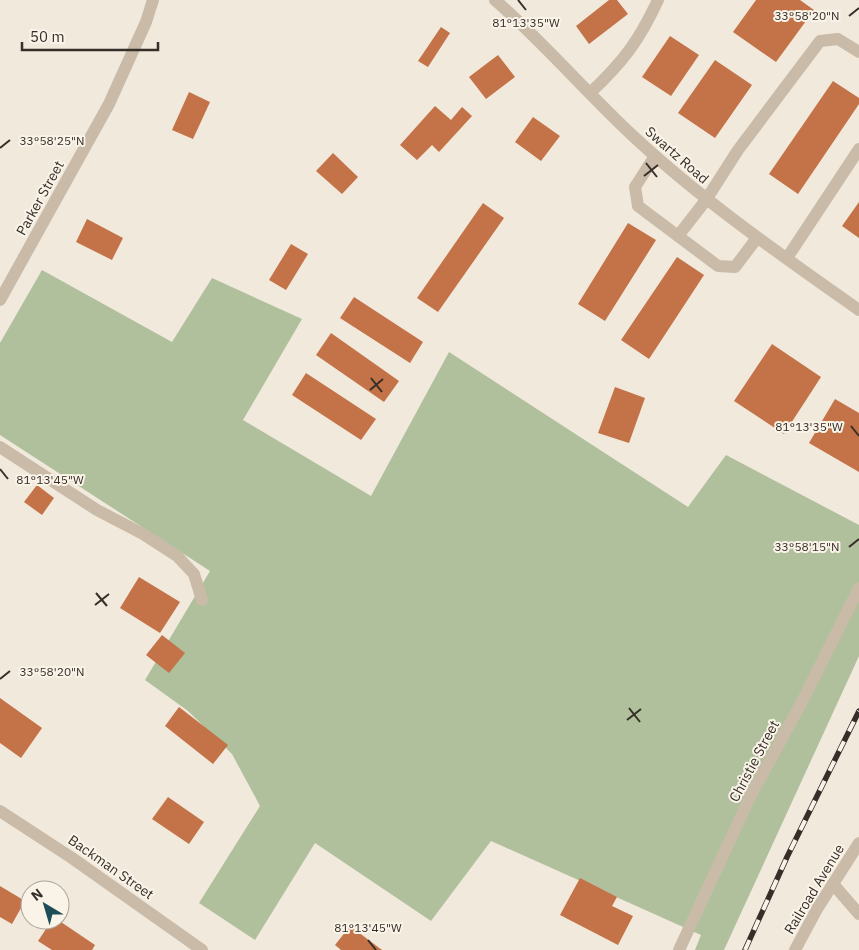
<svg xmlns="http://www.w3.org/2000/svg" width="859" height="950" viewBox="0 0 859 950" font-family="'IBM Plex Sans',sans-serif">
<rect width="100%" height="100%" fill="#f1e9dc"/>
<path fill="#b0c09c" d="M42,270l130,72 40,-64 90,41 -59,101 128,76 78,-144 239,155 38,-52 133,70v131l-135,294h-29l6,-15 -210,-94 -60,80 -116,-78 -60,97 -56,-37 61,-97 -28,-52 -44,-43 -43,-31 65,-109 -210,-136v-92z"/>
<g fill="#c47247">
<path d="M609,0h8l11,14 -39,30 -13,-18z"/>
<path d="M756,0h44l14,10 -38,52 -43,-30z"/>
<path d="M441,27l9,6 -22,34 -10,-6z"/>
<path d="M670,36l29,19 -28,41 -29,-19z"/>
<path d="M498,55l17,22 -29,22 -17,-22z"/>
<path d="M715,60l37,25 -37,53 -37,-25z"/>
<path d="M833,81l26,17v6l-61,90 -29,-20z"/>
<path d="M189,92l21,10 -17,37 -21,-9z"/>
<path d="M435,106l16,14 11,-13 10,9 -33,36 -7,-7 -15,15 -17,-15z"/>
<path d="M533,117l27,19 -19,25 -26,-19z"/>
<path d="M333,153l25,24 -16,17 -26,-23z"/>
<path d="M859,202v36l-17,-12z"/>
<path d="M483,203l21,15 -66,94 -21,-14z"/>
<path d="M87,219l36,19 -11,22 -36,-18z"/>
<path d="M628,223l28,17 -51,81 -27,-17z"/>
<path d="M291,244l17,10 -22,36 -17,-10z"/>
<path d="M677,257l27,18 -55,84 -28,-19z"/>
<path d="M354,297l69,45 -13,21 -70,-45z"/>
<path d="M331,333l68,48 -15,21 -68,-47z"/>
<path d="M772,344l49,33 -37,57 -50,-33z"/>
<path d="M306,373l70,46 -15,21 -69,-45z"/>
<path d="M615,387l30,11 -16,45 -31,-10z"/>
<path d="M835,399l24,14v59l-50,-29z"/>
<path d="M37,485l17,13 -12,17 -18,-13z"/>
<path d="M139,577l41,25 -20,31 -40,-25z"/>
<path d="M162,635l23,18 -16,20 -23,-18z"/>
<path d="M0,698l42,30 -21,30 -21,-15z"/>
<path d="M179,707l49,38 -15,19 -48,-38z"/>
<path d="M168,797l36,25 -15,22 -37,-25z"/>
<path d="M580,878l37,19 -5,9 21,10 -15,29 -58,-30z"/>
<path d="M0,886l25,15 -13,23 -12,-7z"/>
<path d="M52,920h6l37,25 -3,5h-40l-14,-9z"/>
<path d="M350,926l32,24h-41l-6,-5z"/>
</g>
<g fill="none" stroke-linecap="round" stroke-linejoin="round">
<g stroke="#c9bba8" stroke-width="12">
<path d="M495,0c49,43 91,92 138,136 70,65 148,119 226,174"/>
<path d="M590,93c33,-31 49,-52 68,-93"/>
<path d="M655,156l-20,31 3,19 80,60 17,1 22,-29"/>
<path d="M678,236l28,-36 32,-50 82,-109 18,-2 21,13"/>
<path d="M787,258l72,-109"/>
<path d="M0,300l109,-196 37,-82 7,-22"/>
<path d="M0,447l97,63 46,24 34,22 17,18 8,26"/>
<path d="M0,811l72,47 130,92"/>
<path d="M833,884l26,30"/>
<path d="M679,950l71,-153 54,-99 55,-110"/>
<path d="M795,950l22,-41 42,-66"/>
</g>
<defs>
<path id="rail" d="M745,950l42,-93 72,-146"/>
</defs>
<use href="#rail" stroke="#362e28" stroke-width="5.5"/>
<use href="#rail" stroke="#f9f3e8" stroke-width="4" stroke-dasharray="11" stroke-linecap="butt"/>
</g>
<path fill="none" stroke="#362e28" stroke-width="2" d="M518,0l8,10M849,16l10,-8M0,148l10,-8M646,163l11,14M644,176l14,-11M371,378l11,14M370,390l13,-11M851,426l8,10M0,469l8,10M849,547l10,-8M96,593l11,13M95,605l14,-11M0,679l10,-8M629,708l11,14M627,720l14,-11M368,940l8,10"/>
<g text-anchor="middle" stroke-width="4" stroke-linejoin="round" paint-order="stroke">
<g font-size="14" fill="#362e28" stroke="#f9f3e8">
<text transform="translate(677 155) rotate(41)" y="5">Swartz Road</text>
<text transform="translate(40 198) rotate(-61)" y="5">Parker Street</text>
<text transform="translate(754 761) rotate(-62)" y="5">Christie Street</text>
<text transform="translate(111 867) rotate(35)" y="5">Backman Street</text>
<text transform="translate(814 889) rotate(-59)" y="5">Railroad Avenue</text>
</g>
</g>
<g font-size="12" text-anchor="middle" fill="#362e28" stroke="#f9f3e8" stroke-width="4" stroke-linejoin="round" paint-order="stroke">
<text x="807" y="20">33°58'20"N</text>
<text x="526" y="27">81°13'35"W</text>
<text x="52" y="145">33°58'25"N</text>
<text x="809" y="431">81°13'35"W</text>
<text x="50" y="484">81°13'45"W</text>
<text x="807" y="551">33°58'15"N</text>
<text x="52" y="676">33°58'20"N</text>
<text x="368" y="932">81°13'45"W</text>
</g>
<g transform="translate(45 905) rotate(322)"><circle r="24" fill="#f9f3e8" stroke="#aba49b"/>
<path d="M0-4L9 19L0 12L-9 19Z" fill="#1e4d57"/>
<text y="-8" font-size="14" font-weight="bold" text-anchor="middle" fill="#362e28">N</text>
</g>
<path d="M22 42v8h136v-8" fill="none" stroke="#362e28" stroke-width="2.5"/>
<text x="30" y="42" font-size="15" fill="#362e28" stroke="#f9f3e8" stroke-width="4" paint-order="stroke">50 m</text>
</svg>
